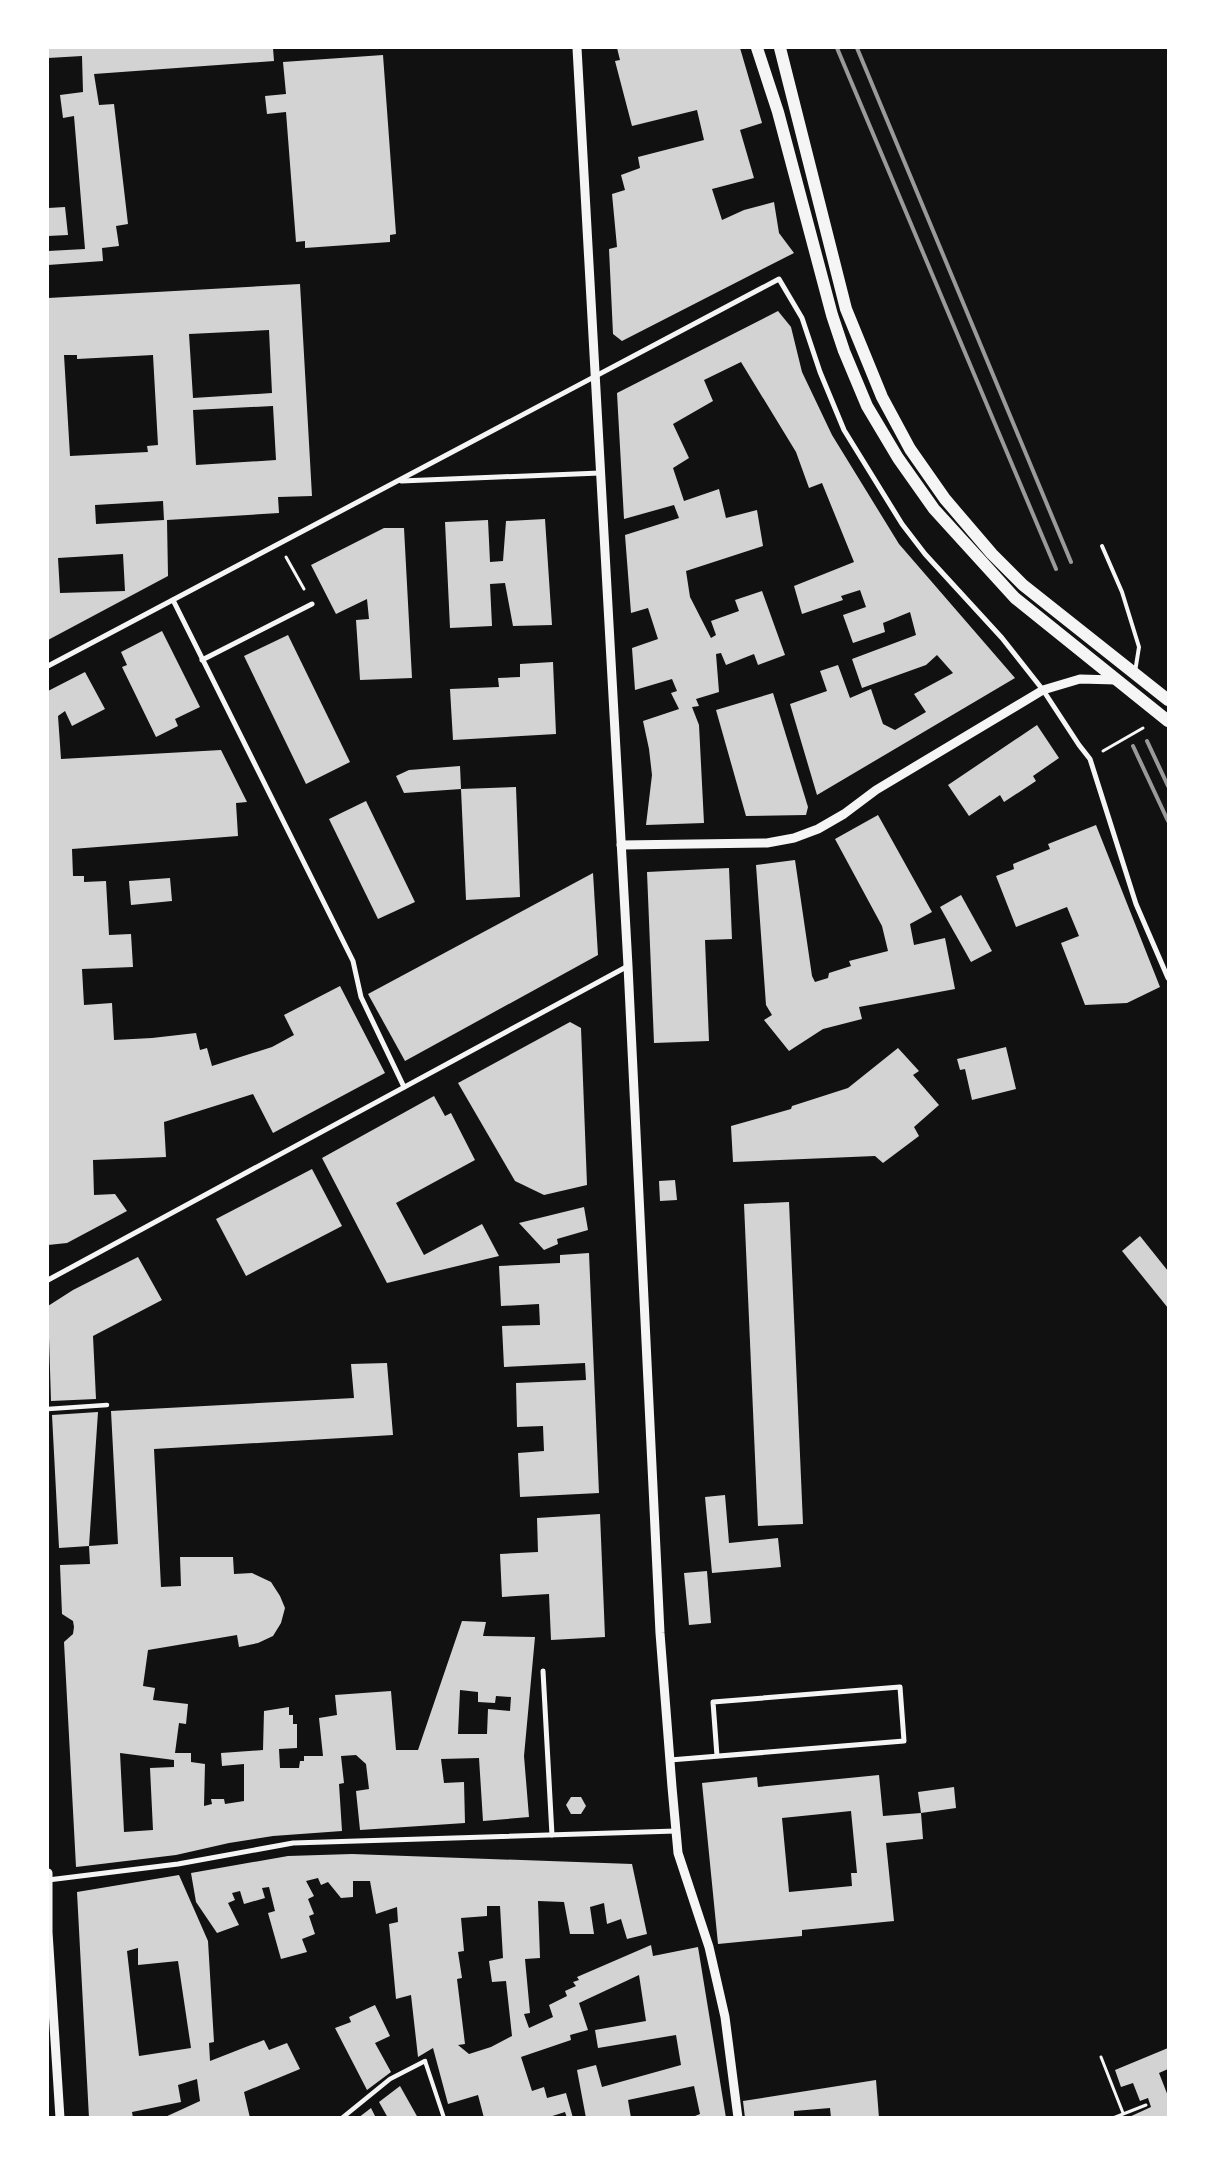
<svg xmlns="http://www.w3.org/2000/svg" width="1216" height="2165" viewBox="0 0 1216 2165" font-family="Inter,sans-serif">
<rect width="100%" height="100%" fill="#111"/>
<g fill="#d3d3d3" fill-rule="evenodd">
<path d="M48,48h225l1,13 -180,13 5,31 15,-1 14,120 -12,2 3,20 -17,2 1,13 -55,4v-14l37,-2 -11,-133 -11,2 -3,-23 23,-3 -1,-36 -34,2z"/>
<path d="M617,48h123l22,75 -22,7 14,48 -42,11 10,31 22,-10 30,-8 5,31 15,20 -172,88 -9,-7 -4,-85 8,-2 -5,-53 13,-4 -4,-15 19,-7 -2,-11 66,-17 -7,-30 -65,16 -17,-65 5,-1z"/>
<path d="M383,55l13,179 -6,1v7l-85,6v-7l-9,1 -10,-130 -19,2 -2,-18 21,-2 -3,-32z"/>
<path d="M65,207l3,28 -20,1v-28z"/>
<path d="M300,284l12,212 -34,1 1,16 -112,7 1,56 -120,64v-342zM269,330l3,63 -79,5 -4,-64zM64,355h13v4l76,-4 5,90 -11,1 1,6 -78,4zM273,406l3,54 -80,5 -3,-55zM163,501l1,19 -68,4 -1,-19zM123,554l2,37 -65,2 -2,-35z"/>
<path d="M778,311l13,16 11,45 30,63 67,109 116,134 -198,117 -27,-91 37,-13 -7,-20 18,-6 12,33 21,-9 12,35 12,6 31,-18 -12,-18 39,-21 -16,-18 -11,10 -64,23 -10,-29 64,-24 -6,-23 -27,11 2,9 -32,11 -10,-28 23,-8 -6,-17 -19,6 2,4 -41,14 -8,-28 60,-24 -32,-79 -13,5 -13,-36 -55,-90 -37,18 9,21 -40,23 16,34 -16,10 11,33 35,-12 7,29 31,-8 6,36 -77,25 4,26 21,41 5,-3 -5,-14 28,-10 -4,-11 27,-9 23,64 -27,10 -4,-11 -28,11 -5,-12 -5,1 3,38 -23,7 3,7 -7,1 7,18 5,98 -58,2 6,-50 -3,-26 -6,-28 36,-12 -8,-16 6,-2 -5,-12 -37,11 -3,-42 26,-9 -10,-31 -17,5 -6,-78 54,-17 -5,-13 -50,14 -7,-126z"/>
<path d="M545,519l7,106 -39,1 -8,-43 -15,1 2,42 -42,2 -5,-106 43,-2 2,42 13,-1 3,-40z"/>
<path d="M384,528h20l8,150 -52,2 -4,-60 13,-1 -2,-20 -31,15 -25,-49z"/>
<path d="M162,631l38,76 -25,12 3,7 -22,11 -34,-70 5,-2 -6,-13z"/>
<path d="M288,635l62,127 -44,22 -62,-128z"/>
<path d="M553,662l3,72 -103,6 -3,-51 49,-2 -1,-9 22,-1v-13z"/>
<path d="M85,672l20,37 -33,17 -7,-15 -7,5 3,43 160,-9 26,52 -11,1 2,33 -166,13 1,27h11v6l22,-1 3,54 22,-1 2,33 -51,2 2,36 28,-2 2,37 38,-2 44,-5 4,17 7,-2 5,18 60,-19 22,-12 -10,-20 56,-29 45,87 -112,60 -20,-39 -89,28 2,35 -73,3 1,35 21,-1 12,17 -60,32 -19,2v-554z"/>
<path d="M773,693l35,114 -2,8 -60,1 -30,-106z"/>
<path d="M1037,725l22,33 -26,18 3,5 -32,21 -4,-7 -31,21 -21,-31z"/>
<path d="M460,766l1,23 -57,4 -8,-17 13,-6z"/>
<path d="M516,787l4,110 -54,3 -5,-111z"/>
<path d="M366,801l49,101 -37,17 -49,-100z"/>
<path d="M878,815l54,97 -22,12 4,21 31,-7 10,51 -96,18 3,12 -39,10 -34,22 -25,-31 8,-5 -6,-10 -10,-140 39,-5 17,116 3,6 13,-4 1,-5 22,-7 -2,-5 39,-10 -6,-25 -47,-87z"/>
<path d="M1096,825l64,162 -33,16 -42,2 -24,-62 18,-7 -12,-29 -51,20 -20,-51 18,-7 -1,-5 37,-15 -2,-5z"/>
<path d="M729,868l3,71 -27,1 4,101 -55,2 -7,-171z"/>
<path d="M593,873l5,82 -193,106 -37,-67z"/>
<path d="M170,878l2,23 -41,4 -2,-24z"/>
<path d="M961,895l31,56 -21,11 -31,-55z"/>
<path d="M570,1022l11,6 6,157 -43,10 -29,-14 -57,-98z"/>
<path d="M1006,1047l10,42 -44,11 -7,-31 -5,1 -3,-11z"/>
<path d="M898,1048l21,23 -6,4 26,30 -25,22 5,9 -36,27 -8,-7 -142,6 -2,-36 60,-17 1,-3 56,-18z"/>
<path d="M434,1096l11,20 6,-3 24,47 -79,43 28,52 58,-31 17,32 -112,27 -65,-125z"/>
<path d="M312,1169l30,57 -96,50 -30,-57z"/>
<path d="M675,1180l2,20 -17,1 -1,-20z"/>
<path d="M789,1202l14,322 -45,2 -14,-322z"/>
<path d="M584,1207l4,23 -31,9 1,5 -14,6 -25,-27z"/>
<path d="M1140,1236l28,35v37l-46,-57z"/>
<path d="M589,1253l10,240 -79,4 -2,-44 26,-2 -1,-25 -26,1 -1,-44 70,-3 -1,-17 -81,4 -2,-41 38,-1 -1,-21 -38,2 -2,-40 61,-3v-8z"/>
<path d="M138,1257l24,43 -69,36 3,63 -45,2 -3,-95 25,-16z"/>
<path d="M387,1363l6,72 -239,14 7,138 20,-1 -1,-29h53l1,17 18,-1 19,9 9,14 5,12 -4,15 -8,13 -15,7 -19,4 -2,-12 -89,15 -5,36 12,2 -2,12 35,4 -2,20 -7,-1 -4,30h16v9l14,2 -1,42 8,-2 -1,-5h13l1,5 19,-3v-37l-22,2 -1,-13 42,-3 1,-39 25,-4v8h4v9h4v24l-18,1 1,19h19l1,-7h4v-5h19l-4,-38 18,-3 -2,-20 56,-4 5,59h22l44,-129 24,1 -3,14 52,1 -11,119 5,61 -46,4 -4,-63 -38,1 3,24 20,-1 1,41 -105,7 -4,-39 13,-2 -3,-25 -10,-9 -15,1 3,27 -5,1 3,47 -69,5 -44,7 -53,12 -100,12 -12,-225 9,-8 1,-7 -1,-6 -11,-7 -2,-49 30,-1 -1,-18 -30,2 -7,-133 46,-3 -9,134 29,-2 -7,-133 243,-13 -3,-34zM460,1690l18,2v10l17,1 1,-7 15,1 -1,14 -22,-2 -1,25h-29zM120,1753l54,7v7l-24,1 3,62 -29,2z"/>
<path d="M725,1495l4,48 49,-5 3,29 -69,6 -7,-76z"/>
<path d="M600,1514l5,123 -54,3 -2,-46 -47,3 -2,-43 38,-2 -1,-34z"/>
<path d="M707,1571l4,52 -22,2 -5,-52z"/>
<path d="M879,1775l4,41 38,-3 2,26 -37,4 8,78 -92,9v6l-84,8 -16,-161 55,-6 1,10zM851,1811l6,62h-6l1,13 -63,6 -7,-74z"/>
<path d="M954,1787l2,21 -35,5 -3,-21z"/>
<path d="M571,1797h10l5,9 -5,8h-10l-5,-9z"/>
<path d="M352,1854l280,10 15,70 -20,5 -6,-20 -14,5 -3,-21 -14,4 4,27h-24l-6,-32 -26,-1 2,57 -15,1 5,54 -6,1 5,14 24,-11 -4,-12 18,-9 -2,-5 11,-5 -3,-4 6,-2 -2,-3 74,-32 2,11 45,-9 28,171h-36l10,-4 -6,-28 -66,14 3,18h-45l-9,-48 19,-5 6,22 79,-22 -5,-30 -78,13 -3,-18 51,-9 -7,-46 -60,28 9,27 -18,5 1,5 -50,17 11,34 12,-4 3,11 19,-5 7,25h-6l-2,-6 -19,6h-62l-6,-23 -30,9 -15,-56 -15,9 -7,-62 -15,4 -7,-75 9,-2 -1,-15 -21,7 -6,-33h-17v16l-12,1 -13,-16 -7,3 -3,-7 -12,3 8,15 -6,3 6,15 -5,2 6,18 -13,5 5,13 -26,7 -13,-46 7,-2 -6,-24 -7,1 3,10 -21,6 -4,-13 -8,2 3,7 -7,3 11,22 -22,8 -21,-31 -5,-29 97,-17zM487,1906h13l3,52 -14,3 3,21 14,-1 6,55 -21,11 -22,7 -11,-9 7,-1 -8,-65 5,-1 -4,-26 6,-1 -3,-33 26,-2z"/>
<path d="M179,1875l29,66 6,101 -5,1 1,18 54,-21 5,10 18,-7 13,26 -56,23 6,26h-87l37,-17 -3,-22 -19,6 3,17 -49,10 1,6h-44l-12,-226zM138,1948v17l40,-4 13,87 -52,8 -12,-105z"/>
<path d="M375,2005l15,31 -15,7 16,29 -24,18 -32,-62 16,-6 -2,-5z"/>
<path d="M1168,2048v21l-9,4 9,23v22h-41l24,-11 -3,-9 -8,3 -7,-18 -12,4 -6,-17z"/>
<path d="M876,2080l3,38h-48l-1,-10 -36,3v7h-49l-2,-17z"/>
<path d="M400,2086l18,32h-30l-9,-16z"/>
<path d="M371,2108l5,10h-18z"/>
</g>
<g fill="none" stroke-linecap="round" stroke-linejoin="round">
<g stroke="#f5f5f5" stroke-width="3">
<path d="M286,557l18,32"/>
<path d="M1103,751l40,-23"/>
<path d="M1101,2057l22,56"/>
<path d="M1113,2118l33,-13"/>
</g>
<g stroke="#f5f5f5" stroke-width="4">
<path d="M1102,546l20,46 17,55 -4,25"/>
<path d="M425,2061l19,57"/>
</g>
<g stroke="#f5f5f5" stroke-width="4.5">
<path d="M48,1409l59,-4"/>
<path d="M342,2118l48,-39 35,-18"/>
</g>
<g stroke="#f5f5f5" stroke-width="5">
<path d="M401,481l199,-8"/>
<path d="M173,600l180,361 8,36 43,90"/>
<path d="M202,660l110,-56"/>
<path d="M48,666l731,-387 23,39 18,54 24,58 58,94 23,30 77,84 41,52 36,55 11,14 46,145 32,74"/>
<path d="M48,1280l580,-314"/>
<path d="M543,1671l9,164"/>
<path d="M670,1760l234,-19 -4,-54 -187,15 4,54"/>
<path d="M48,1880l130,-16 115,-21 383,-12"/>
</g>
<g stroke="#f5f5f5" stroke-width="9">
<path d="M577,48l51,918 32,667 12,154 6,66 31,94 16,70 13,101"/>
<path d="M621,845l146,-2 27,-5 24,-9 26,-15 32,-24 167,-100 37,-11 36,1"/>
<path d="M48,1873v59l12,186"/>
</g>
<g stroke="#f5f5f5" stroke-width="12">
<path d="M757,48l21,64 54,203 12,36 23,55 31,52 36,51 81,89 153,123"/>
<path d="M780,48l66,261 36,88 28,52 35,50 47,55 31,31 145,115"/>
</g>
<g stroke="#9a9a9a" stroke-width="4">
<path d="M837,48l219,521"/>
<path d="M857,48l214,514"/>
<path d="M1147,741l21,45"/>
<path d="M1133,746l35,75"/>
</g>
</g>
<rect width="1216" height="2165" fill="none" stroke="#ffffff" stroke-width="98"/>
</svg>
